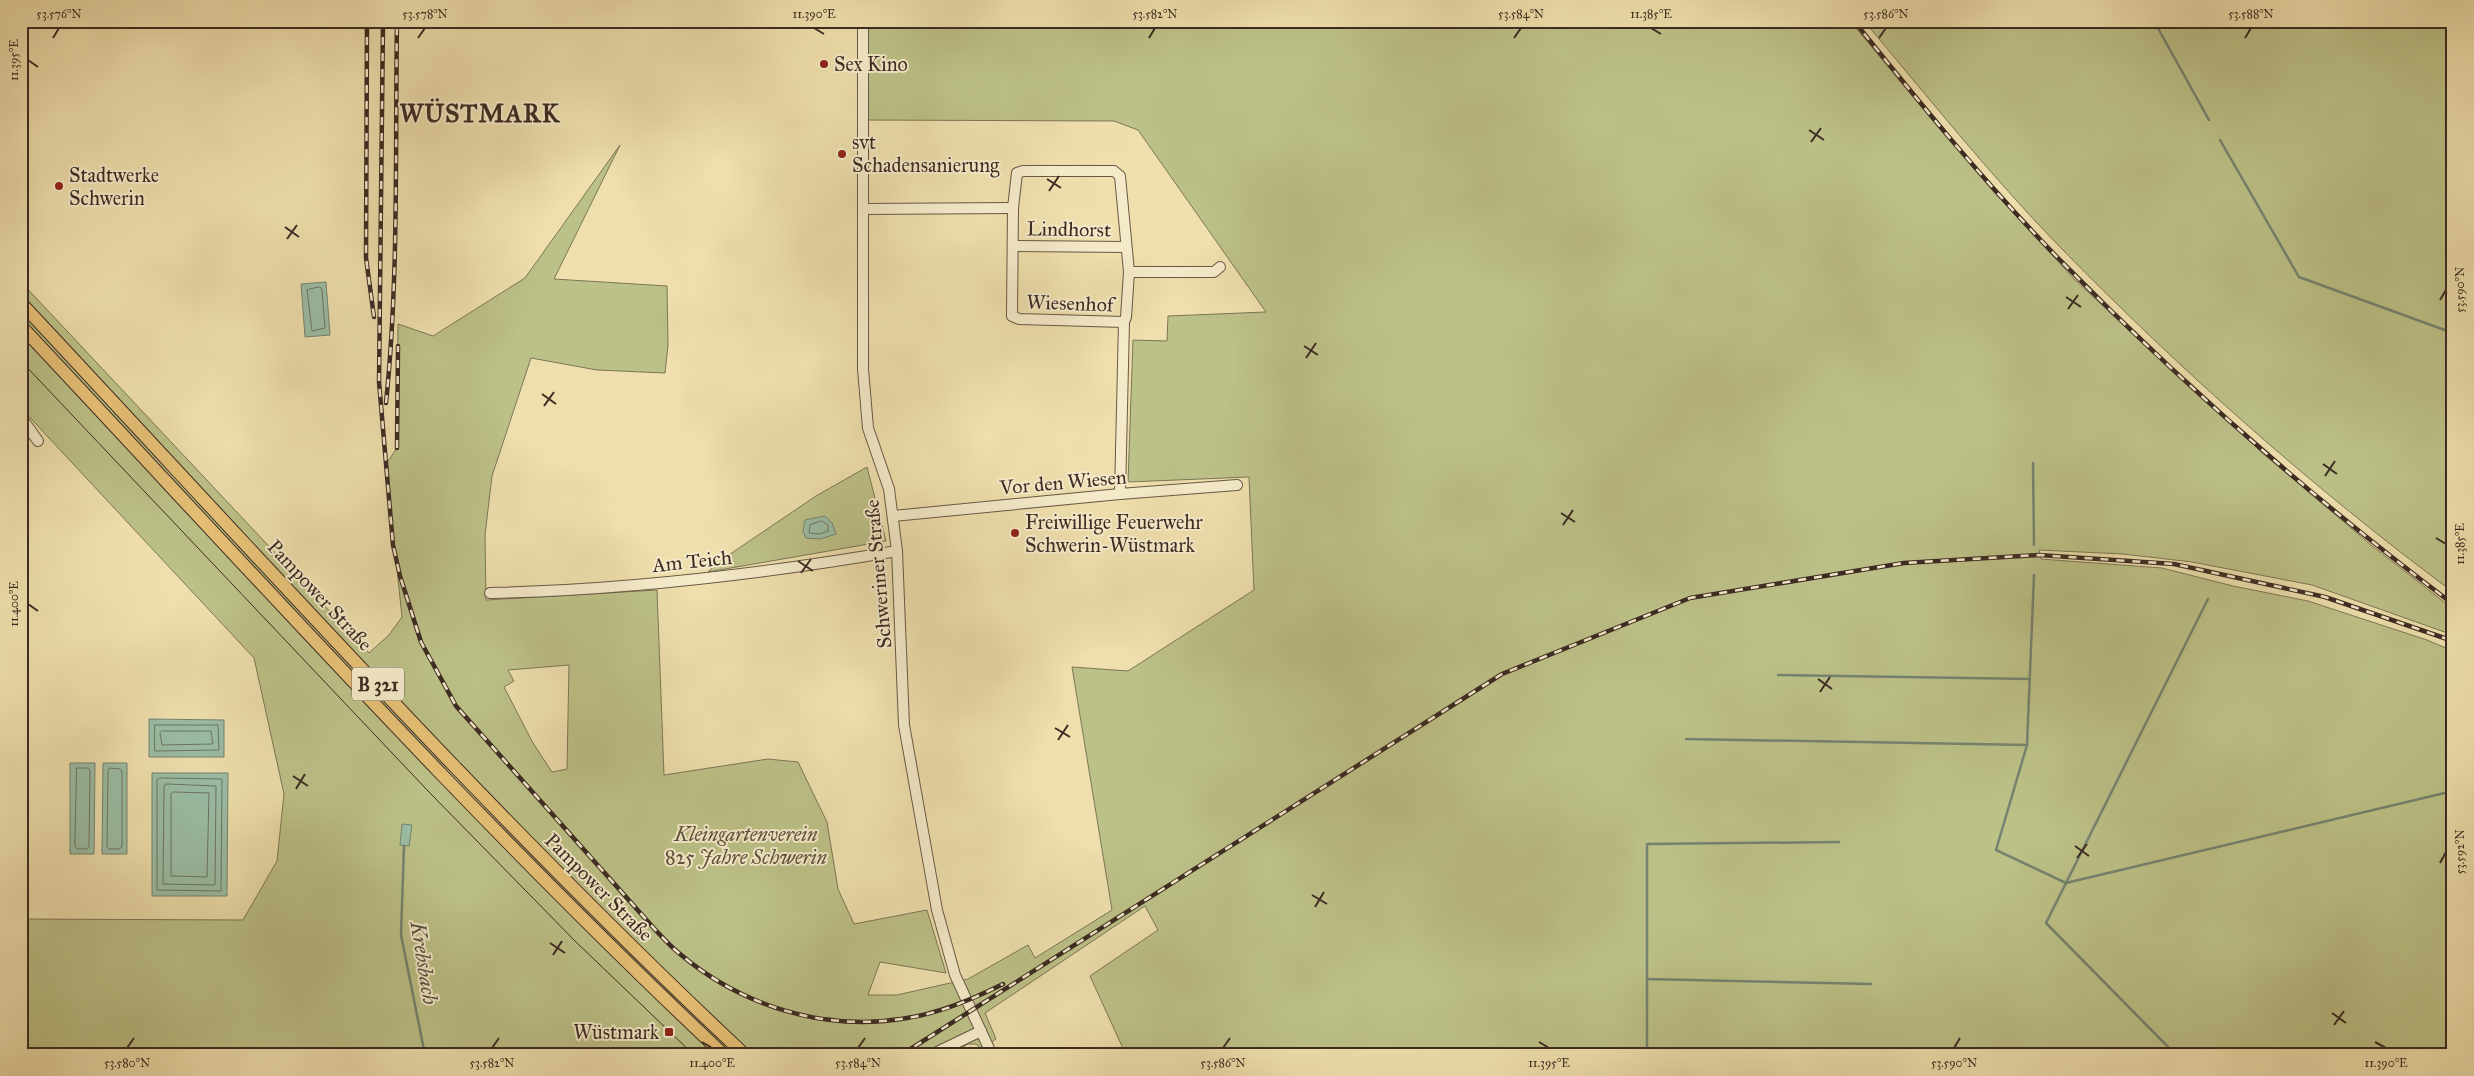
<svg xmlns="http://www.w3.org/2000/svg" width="2474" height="1076" viewBox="0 0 2474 1076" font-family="'IM FELL Great Primer',serif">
<rect width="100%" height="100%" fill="#eedfac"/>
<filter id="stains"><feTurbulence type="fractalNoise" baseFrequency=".004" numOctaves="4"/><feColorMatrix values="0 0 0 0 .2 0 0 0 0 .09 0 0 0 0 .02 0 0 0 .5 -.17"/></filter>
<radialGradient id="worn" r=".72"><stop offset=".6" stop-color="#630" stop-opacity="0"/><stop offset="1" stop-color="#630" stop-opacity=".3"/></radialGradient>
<g fill="#bcc187" stroke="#7c7655" fill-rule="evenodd">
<path d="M863,21h987l142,169 84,91 191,176 104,88 82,64v26l-141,-50 -120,-23 -69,-8 -84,-4 2,9 121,9 71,18 75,15 119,39 26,11v402l-1327,2 -36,-79 68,-46 -13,-24 -160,107 11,26 -15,10 -5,-5h-8l-19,11h-928v-136l222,1 34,-59 7,-67 -30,-136 -233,-250v-126l348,371 20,-18 13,-18 -16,-153 11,-16 1,-124 35,12 92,-58 95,-133 -66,134 113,7 1,59 -3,28 -68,-3 -66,-12 -39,118 -7,59 1,65 171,-10 7,185 104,-16 30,3 29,60 11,67 16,35 73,-14 19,63 -66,-11 -12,33h29l71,-16 60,-34 7,13 77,-48 -40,-243 56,4 126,-81 -5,-113 -121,5 5,-142 34,1 1,-25 98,-4 -128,-182 -24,-9 -251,-1zM569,665l-2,104 -15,3 -19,-29 -29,-56 10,-6 -6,-11z"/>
<path d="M1864,21h589v571c-140,-104 -272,-221 -394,-346 -69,-71 -131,-149 -195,-225z"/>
<path d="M867,467l19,74 -178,31 9,-9 99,-67z"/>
</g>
<g fill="#9bbda4" stroke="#758370">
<path d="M326,282l4,53 -25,2 -4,-53z"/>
<path d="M825,516l7,7 4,11 -16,5 -14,-1 -3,-7 2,-11z"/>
<path d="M149,719l75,1v37h-75z"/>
<path d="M70,763h25l-1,91h-24z"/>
<path d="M103,763h24v91h-25z"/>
<path d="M152,773h76l-1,123h-75z"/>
<path d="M402,824l10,1 -3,21 -9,-1z"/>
</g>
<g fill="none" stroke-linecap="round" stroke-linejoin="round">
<g stroke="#6c7464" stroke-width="1">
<path d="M320,287l2,3 3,38 -13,3 -5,-41z"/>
<path d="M822,521l6,4v6l-8,3 -11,-1 1,-8z"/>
<path d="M155,725h63l1,25 -64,1z"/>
<path d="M162,731h49l2,13 -51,1 -2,-12z"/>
<path d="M77,768h11l2,2 -1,76 -2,3h-10l-2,-3z"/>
<path d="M110,768l10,1 2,2v76l-3,2h-10l-2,-2 1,-76z"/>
<path d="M160,778l62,1 -1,112 -64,-1v-110z"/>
<path d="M166,784l50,2 -1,99 -52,-1 1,-97z"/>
<path d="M174,792l35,1 -2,84 -36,-1v-82z"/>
</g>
<g stroke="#758370" stroke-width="2.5">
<path d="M2154,21l55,99"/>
<path d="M2220,140l79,137 154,56"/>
<path d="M2033,463l1,82"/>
<path d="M2034,575l-7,170 -31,105 70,33 387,-92"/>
<path d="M1778,675l252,4"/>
<path d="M1686,739l341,6"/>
<path d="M404,846l-3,89 24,120"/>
<path d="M1647,979l224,5"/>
<path d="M1647,1055v-211l192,-2"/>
<path d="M2176,1055l-130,-132 162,-324"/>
<path d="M2351,1055l2,-7"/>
</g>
<defs>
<g id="minor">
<path d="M863,21v348l5,59 21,61 8,62 7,174 33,185 18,65 37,80"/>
<path d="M863,209l150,-1"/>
<path d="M1013,246l112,1"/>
<path d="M1129,272h85l6,-5"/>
<path d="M21,417l17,24"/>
<path d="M1120,494l4,-172 -105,-3 -7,-3 1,-108 4,-35 6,-2h91l6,5 9,96 -3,45 -2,5"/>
<path d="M893,516l227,-22 117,-9"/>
<path d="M490,593c136,-3 272,-19 407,-42"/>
<path d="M931,1055l50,-24"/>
</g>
<g id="major">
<path d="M21,303c238,254 470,514 724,752"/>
<path d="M21,326c231,246 457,498 703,729"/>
</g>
</defs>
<use href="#minor" stroke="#685845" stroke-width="12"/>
<use href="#major" stroke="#3c2b23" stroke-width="14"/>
<use href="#minor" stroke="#f4eac9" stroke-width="10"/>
<use href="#major" stroke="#e7c076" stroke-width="12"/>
<path stroke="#3c2b23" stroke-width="1" d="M21,361l408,431 147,150 118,113"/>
<defs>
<g id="rail">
<path d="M367,21l-1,237 8,59"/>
<path d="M383,21l-4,361 14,163 7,31 21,66 35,64 195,219c9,10 19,21 29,29 63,53 146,78 227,64 34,-5 66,-19 96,-34"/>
<path d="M1854,21c65,81 131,162 203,236 123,125 256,242 396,347"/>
<path d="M386,403c13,-127 9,-254 11,-382"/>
<path d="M397,448l1,-102"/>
<path d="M901,1055l601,-381 188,-76 214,-35 135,-8 135,9 151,33 128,44"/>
</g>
</defs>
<use href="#rail" stroke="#3c2b23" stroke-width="4.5"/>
<use href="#rail" stroke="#f4eac9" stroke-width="2.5" stroke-dasharray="8" stroke-linecap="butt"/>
</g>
<path fill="none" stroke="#3c2b23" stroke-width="2" d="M814,28l10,6M1651,28l10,6M53,38l6,-10M418,38l7,-10M1149,38l6,-10M1514,38l7,-10M1879,38l7,-10M2245,38l6,-10M28,60l10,7M1809,130l15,10M1811,142l10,-14M1047,179l14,9M1049,191l10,-15M285,227l14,10M287,239l10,-14M2066,297l15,10M2440,300l6,-10M2068,309l10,-14M1304,346l14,9M1306,358l10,-15M542,394l14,10M544,406l10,-14M2323,464l14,10M2325,476l10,-15M1561,513l14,9M1563,525l10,-15M2436,538l10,6M798,561l15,10M801,573l10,-14M28,604l10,7M1818,679l14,10M1820,692l10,-15M1055,728l15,9M1058,740l10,-15M293,776l15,10M296,789l9,-15M2075,846l14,10M2077,858l10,-14M2440,863l6,-11M1312,895l15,9M1315,907l9,-15M550,943l15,10M553,955l9,-14M2332,1013l14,10M2334,1025l10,-14M702,1042l10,6M1539,1042l10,6M2375,1042l11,6M127,1048l7,-10M492,1048l7,-10M858,1048l7,-10M1223,1048l7,-10M1954,1048l6,-10"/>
<g fill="#8f2418" stroke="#f4eac9" stroke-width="2">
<circle cx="824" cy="64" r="5"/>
<circle cx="842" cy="154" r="5"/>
<circle cx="59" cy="186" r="5"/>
<circle cx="1015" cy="533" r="5"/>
<rect x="664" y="1027" width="10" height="10" rx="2.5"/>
</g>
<g text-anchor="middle" stroke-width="4" stroke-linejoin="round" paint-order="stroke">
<rect fill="#f4eac9" stroke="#736455" stroke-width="1" x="352" y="667.5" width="52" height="33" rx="4"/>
<g font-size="19" font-weight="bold" fill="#3c2b23">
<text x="378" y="691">B 321</text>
</g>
<g font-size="20" fill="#3c2b23" stroke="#f4eac9" text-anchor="start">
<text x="834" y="71">Sex Kino</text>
<text x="852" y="149">svt<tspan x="852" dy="23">Schadensanierung</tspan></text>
<text x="69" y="182">Stadtwerke<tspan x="69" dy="23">Schwerin</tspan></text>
<text x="1025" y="529">Freiwillige Feuerwehr<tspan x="1025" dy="23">Schwerin-Wüstmark</tspan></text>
<text x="659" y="1039" text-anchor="end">Wüstmark</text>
</g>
<g font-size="20" fill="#3c2b23" stroke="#f4eac9">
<text transform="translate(1069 229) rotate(1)" y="7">Lindhorst</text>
<text transform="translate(1070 303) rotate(2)" y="7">Wiesenhof</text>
<text transform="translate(1063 482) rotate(-5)" y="7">Vor den Wiesen</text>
<text transform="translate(692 561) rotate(-6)" y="7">Am Teich</text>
<text transform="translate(878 574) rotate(-95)" y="7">Schweriner Straße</text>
<text transform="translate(320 595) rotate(47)" y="7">Pampower Straße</text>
<text transform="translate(599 887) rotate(45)" y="7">Pampower Straße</text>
</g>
<g font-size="20" font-style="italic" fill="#5c503c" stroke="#f4eac9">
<text x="746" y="841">Kleingartenverein<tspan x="746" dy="23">825 Jahre Schwerin</tspan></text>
</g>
<g font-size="21" font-style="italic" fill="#545043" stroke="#f4eac9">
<text transform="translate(424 963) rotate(81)" y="7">Krebsbach</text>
</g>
<g font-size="25" font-weight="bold" letter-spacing="1" fill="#3c2b23" stroke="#f4eac9">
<text x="480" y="122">WÜSTMARK</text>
</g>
</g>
<rect width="2474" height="1076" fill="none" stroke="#eedfac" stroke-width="55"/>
<rect x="28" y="28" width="2418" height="1020" fill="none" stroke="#3c2b23" stroke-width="2"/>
<g font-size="12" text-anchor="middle" fill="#3c2b23">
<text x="59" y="18">53.576°N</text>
<text x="425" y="18">53.578°N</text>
<text x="814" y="18">11.390°E</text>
<text x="1155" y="18">53.582°N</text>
<text x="1521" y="18">53.584°N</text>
<text x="1651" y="18">11.385°E</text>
<text x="1886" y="18">53.586°N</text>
<text x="2251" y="18">53.588°N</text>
<text transform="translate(14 60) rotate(-90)" y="4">11.395°E</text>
<text transform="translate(2460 290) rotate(-90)" y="4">53.590°N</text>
<text transform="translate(2460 544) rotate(-90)" y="4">11.385°E</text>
<text transform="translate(14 604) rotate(-90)" y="4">11.400°E</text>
<text transform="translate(2460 852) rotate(-90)" y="4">53.592°N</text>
<text x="127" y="1067">53.580°N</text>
<text x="492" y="1067">53.582°N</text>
<text x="712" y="1067">11.400°E</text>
<text x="858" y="1067">53.584°N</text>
<text x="1223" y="1067">53.586°N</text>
<text x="1549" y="1067">11.395°E</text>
<text x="1954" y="1067">53.590°N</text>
<text x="2386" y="1067">11.390°E</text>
</g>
<rect width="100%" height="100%" filter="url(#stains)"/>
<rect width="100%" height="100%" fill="url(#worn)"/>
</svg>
